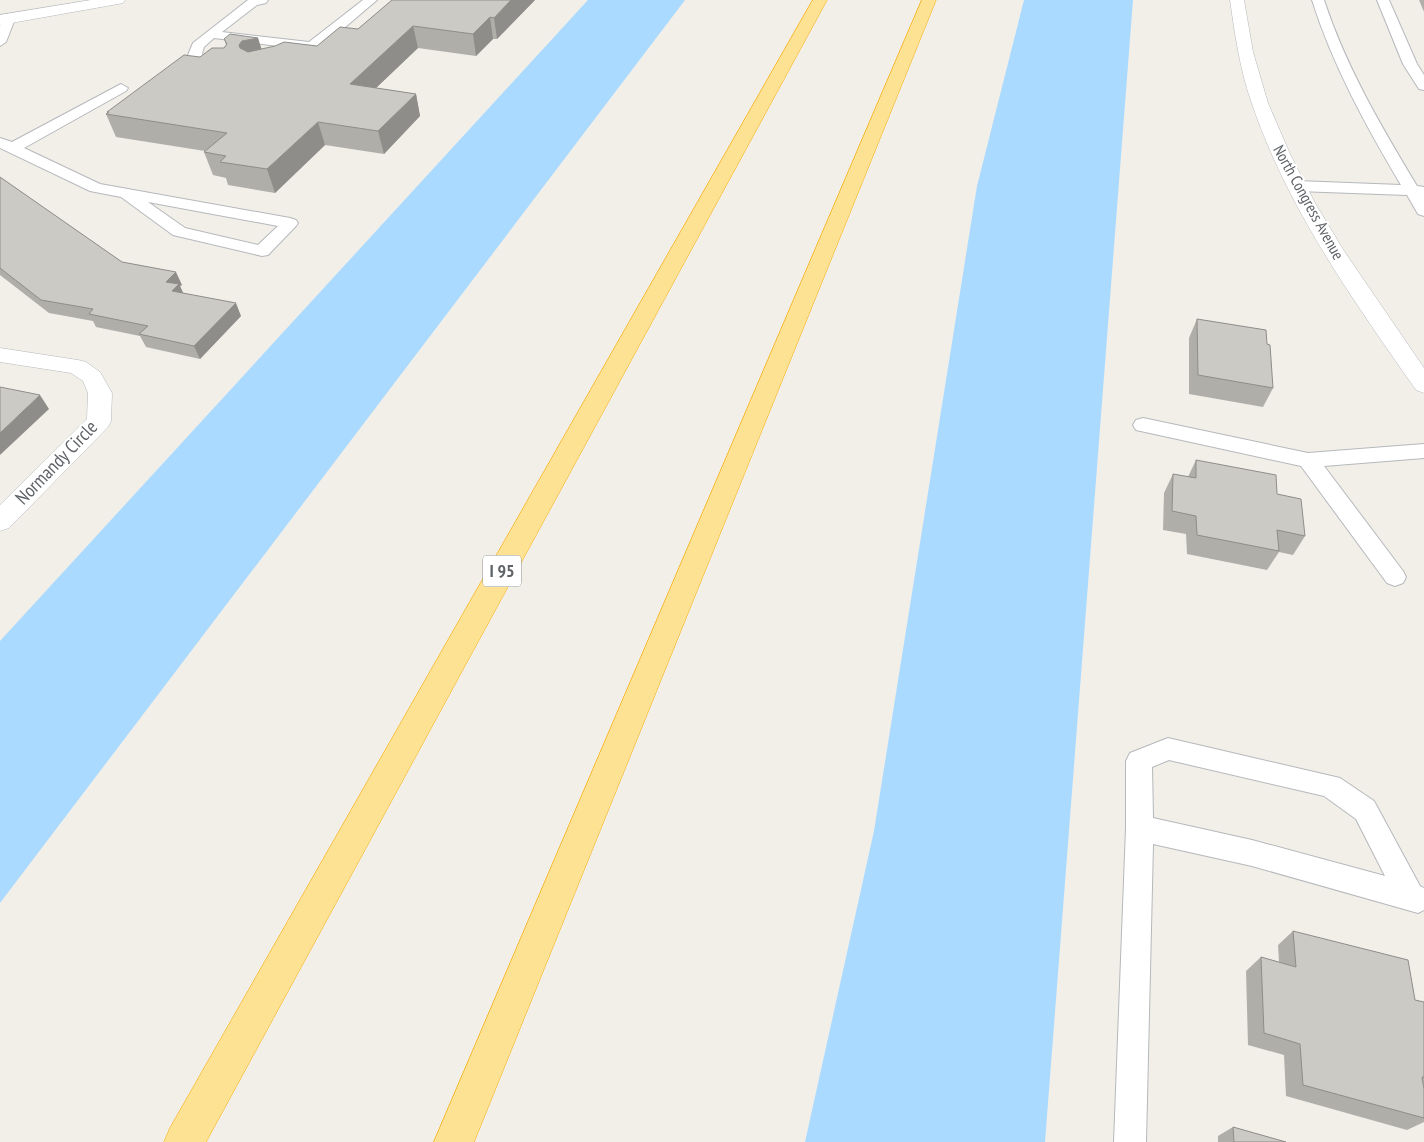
<svg xmlns="http://www.w3.org/2000/svg" width="1424" height="1142" viewBox="0 0 1424 1142" font-family="'PT Sans Narrow',sans-serif">
<rect width="100%" height="100%" fill="#f1efe8"/>
<g fill="#aadaff">
<path d="M588,0h97l-685,903v-262z"/>
<path d="M1024,0h109l-88,1142h-240l69,-311 103,-645z"/>
</g>
<g fill="none" stroke-linecap="round" stroke-linejoin="round">
<defs>
<g id="service">
<path d="M248,0h20l-2,3 -9,2 -35,27 87,10 54,-42h14l-54,46 -13,4 -96,-12 -10,9 -2,7 2,3 26,5 2,3 -2,3 -5,1 -30,-6 -7,-8 5,-12z"/>
<path d="M1312,0h12c22,67 57,126 93,186l7,1v29l-6,-2 -11,-19 -110,-4 -5,-2 -3,-3 3,-3 5,-2 104,4c-35,-59 -68,-119 -89,-185z"/>
<path d="M1377,0h12l28,64 7,11v15l-5,-1 -16,-25z"/>
<path d="M9,15l6,4 -9,23 -6,4v-20l5,-10z"/>
<path d="M121,84l7,4 -2,3 -102,57 76,36 190,34 6,2 2,3 -2,3 -28,29 -6,1 -89,-21 -52,-38 -31,-6 -90,-43v-10l12,4zM148,202l130,24 -20,19 -73,-17z"/>
<path d="M1143,418l165,35 116,-9v14l-100,8 79,105 3,6 -3,6 -8,3 -8,-3 -86,-117 -165,-36 -3,-5 3,-5z"/>
<path d="M1168,738l172,40 34,23 46,85 4,2v22l-6,3 -166,-47 -99,-22 -7,298h-32l12,-314v-67l4,-8zM1169,760l155,36 32,23 29,57 -133,-36 -99,-22 -1,-51z"/>
</g>
<path id="minor" d="M0,348l78,12 8,2 14,10 12,21 -1,28 -3,6 -99,101 -9,3v-26l87,-86 1,-26 -5,-12 -12,-8 -71,-11z"/>
<g id="tertiary">
<path d="M91,0h34l-2,3 -5,1 -118,21v-10z"/>
<path d="M1230,0h14l9,52 15,51 22,51 25,49 29,48 80,117v25l-8,-3c-63,-90 -128,-181 -164,-286 -12,-34 -17,-69 -22,-104z"/>
</g>
<g id="motorway">
<path d="M813,0h14l-621,1142h-42l6,-14z"/>
<path d="M922,0h14l-462,1142h-40z"/>
</g>
</defs>
<use href="#service" stroke="#b5b8bc" stroke-width="2"/>
<use href="#minor" stroke="#b5b8bc" stroke-width="1"/>
<use href="#tertiary" stroke="#b5b8bc" stroke-width="1"/>
<use href="#motorway" stroke="#f9ab00" stroke-width="1"/>
<use href="#service" fill="#fff" fill-rule="evenodd"/>
<use href="#minor" fill="#fff" fill-rule="evenodd"/>
<use href="#tertiary" fill="#fff" fill-rule="evenodd"/>
<use href="#motorway" fill="#fde293" fill-rule="evenodd"/>
</g>
<g fill="#afaea9">
<path d="M392,0h143l-38,39h-4l-17,17 -58,-8 -42,40 40,6 4,22 -36,38 -59,-9 -50,48 -47,-8 -2,-7 -13,-3 -9,-23 1,-1 -89,-14 -10,-23 1,-1v-1l93,-55 24,-9 2,-3 -2,-6 34,-1 3,11 56,-3 41,-17z"/>
<path d="M1419,0h5v12z"/>
<path d="M0,177l122,85 60,23 -2,1 3,7 58,23 -41,43 -54,-12 -6,-11 -44,-9 -3,-6 -44,-8 -49,-38z"/>
<path d="M1197,319l70,25 6,44 -10,19 -74,-13v-56z"/>
<path d="M1196,460l81,34 28,42 -12,19 -14,-3 -12,18 -80,-16 -1,-20 -23,-4 1,-37 9,-19 15,3z"/>
<path d="M1293,931l122,69 9,2v120l-17,8 -121,-34 -2,-41 -36,-10 -2,-74 15,-14 18,5 -1,-17z"/>
<path d="M1233,1127l53,15h-68v-6z"/>
</g>
<g fill="#8f8d8a">
<path d="M511,0h24l-38,39 -3,-21z"/>
<path d="M490,17l3,22 -17,17 -3,-22z"/>
<path d="M413,26l5,22 -62,59 -6,-23z"/>
<path d="M258,38l7,22 -19,7 -7,-22 3,-4z"/>
<path d="M416,94l4,22 -36,38 -6,-23z"/>
<path d="M318,122l7,23 -50,48 -8,-24z"/>
<path d="M176,272l6,13 -2,1 5,11 -6,7 -13,-22z"/>
<path d="M236,303l5,13 -41,43 -6,-13z"/>
<path d="M40,395l9,14 -49,46v-22z"/>
</g>
<g fill="#cccac5" stroke="#8f8d8a">
<path d="M392,0h119l-17,18 -4,-1 -17,17 -60,-8 -63,58 66,10 -38,37 -60,-9 -51,47 -47,-7 6,-6 -22,-4 23,-19 -121,-19 3,-2h-2l77,-57 16,2 12,-9h12l3,-4 -3,-5 6,-5 28,4 -16,3 -3,4 1,3 8,4 27,-6 9,-4 33,4 23,-19 18,2z"/>
<path d="M0,177l122,85 54,10 -10,10 13,2 -7,7 64,12 -42,43 -55,-12 9,-8 -59,-12 4,-5 -52,-9 -41,-32z"/>
<path d="M1197,319l69,11 1,14 3,1 3,43 -75,-13z"/>
<path d="M0,387l40,8 -40,38z"/>
<path d="M1196,460l80,15 1,19 24,5 4,37 -28,-6 2,21 -82,-16 -1,-19 -24,-5 1,-37 23,4z"/>
<path d="M1293,931l115,29 7,40 9,2v75h-2l2,12v29l-121,-33 -3,-41 -36,-11 -3,-76 35,10z"/>
<path d="M1233,1127l53,15h-52z"/>
</g>
<g text-anchor="middle" stroke-width="4" stroke-linejoin="round" paint-order="stroke">
<g font-size="16" fill="#5f6368" stroke="#fff">
<text transform="translate(1309 202) rotate(61)" y="6">North Congress Avenue</text>
</g>
<rect fill="#fff" stroke="#8f9295" stroke-width="1" x="483" y="555.5" width="38" height="31" rx="4"/>
<g font-size="18" font-weight="bold" fill="#5f6368">
<text x="502" y="577">I 95</text>
</g>
<g font-size="19" fill="#5f6368" stroke="#fff">
<text transform="translate(56 462) rotate(-46)" y="7">Normandy Circle</text>
</g>
</g>
</svg>
